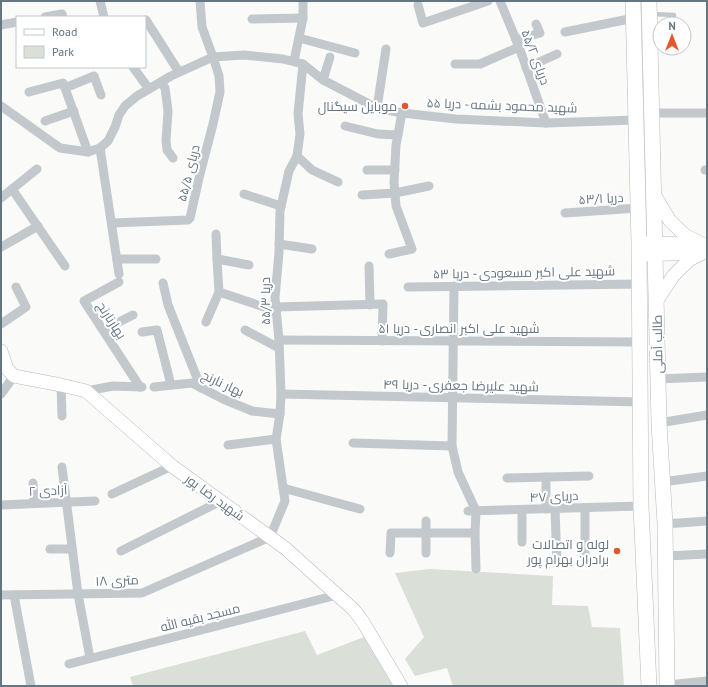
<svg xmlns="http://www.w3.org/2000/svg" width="708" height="687" viewBox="0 0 708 687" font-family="'PT Sans',Cairo,sans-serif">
<rect width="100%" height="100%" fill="#fafaf8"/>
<g fill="#dadfd7">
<path d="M430,569l123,7 -1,29 36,1 4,21 28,1 4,58h-171l-6,-18 -32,8 -10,-17 19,-22 -29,-64z"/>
<path d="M305,631l12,24 47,-18 29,49h-260l-3,-9z"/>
</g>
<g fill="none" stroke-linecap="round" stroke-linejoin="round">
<defs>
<g id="secondary">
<path d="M654,194l16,27 16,15 17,8"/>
<path d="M639,243l60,1"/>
<path d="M639,255l60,-2"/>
<path d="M656,302l17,-26 16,-16 14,-7"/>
<path d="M1,351l6,18 7,7 47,9 25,6 86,75 113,82 69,62 9,12 38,64"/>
</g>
<g id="primary">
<path d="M633,1l6,242 2,263 8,180"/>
<path d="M649,1l10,422 6,101 2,162"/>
</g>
</defs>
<use href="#secondary" stroke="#b3babf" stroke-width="14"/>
<use href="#primary" stroke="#b5babe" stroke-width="16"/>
<g stroke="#c3c8cc" stroke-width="4.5">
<path d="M652,14l22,1v9"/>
<path d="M651,32l9,-1"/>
</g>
<g stroke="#c3c8cc" stroke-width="9">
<path d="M100,1l4,16"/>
<path d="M500,1l19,46 27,76"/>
<path d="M418,5l5,18 65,-22"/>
<path d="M45,17l17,-3 1,3"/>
<path d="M252,19l51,-1"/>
<path d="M146,20l33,52"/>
<path d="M1,25l16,-3"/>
<path d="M565,32l69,-14"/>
<path d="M299,38l56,15"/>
<path d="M516,40l24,-7 -4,-9"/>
<path d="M294,61l9,-43v-17"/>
<path d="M455,64h25l39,-17"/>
<path d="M133,67l16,22"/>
<path d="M526,68l31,-14"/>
<path d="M323,80l7,-23"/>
<path d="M161,82l4,6 3,23 -2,30 1,9 6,8"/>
<path d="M65,88l23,64"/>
<path d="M29,92l34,-9 2,5 29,-12 7,19"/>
<path d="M1,106l59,42 28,4 12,-4 8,-7 7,-14 4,-12 6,-9 12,-10 34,-20 42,-19 31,-2 39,4 20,5 20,16 54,28 25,5 54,6 90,4 90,-3"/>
<path d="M377,108l9,-59"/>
<path d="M652,113h55"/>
<path d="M45,121l29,-10"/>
<path d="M345,126l33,8 20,1"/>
<path d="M100,148l19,126"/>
<path d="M297,156l15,14 26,12"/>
<path d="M367,170h28"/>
<path d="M705,170h2"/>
<path d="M12,189l53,77"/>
<path d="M244,194l37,12"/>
<path d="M362,195l33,-2 34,-7"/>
<path d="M1,198l36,-29"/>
<path d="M565,213l73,-5"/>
<path d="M112,223l76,-3 2,-2 10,-44 13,-50 7,-32 -1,-16 -6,-19 -11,-30 -2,-26"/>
<path d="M279,244l33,5"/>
<path d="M1,247l37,-21"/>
<path d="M389,254l23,-5 -16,-43 -2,-24 2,-37 6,-32"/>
<path d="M117,259h39"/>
<path d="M217,259l32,6"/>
<path d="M369,266l1,39"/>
<path d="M119,282l-35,19 56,86"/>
<path d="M163,283l5,22 33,83"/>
<path d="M408,287l232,-3"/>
<path d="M219,292l57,19"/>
<path d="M276,307l107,-3 -1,37"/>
<path d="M206,322l13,-30 -2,-33 -1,-25"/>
<path d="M1,324l25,-17 -10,-20"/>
<path d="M103,330l30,-15"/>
<path d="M245,330l34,18"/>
<path d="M142,332l15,-2 14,55"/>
<path d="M279,340l361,2"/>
<path d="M658,379l49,-2"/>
<path d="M61,385l1,31"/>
<path d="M154,387l38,-4 31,16 29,12 28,3"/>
<path d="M86,391l27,-5 29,1"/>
<path d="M1,394l13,-18"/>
<path d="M281,394l360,8"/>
<path d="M659,423l48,-8"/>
<path d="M353,443l99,3"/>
<path d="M228,445l48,-6"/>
<path d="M62,467l16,127 12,64"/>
<path d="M507,478l82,-2"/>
<path d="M662,482l45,-6"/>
<path d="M33,483l1,20"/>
<path d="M283,488l77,21"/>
<path d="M112,494l60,-28"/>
<path d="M1,505l94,-4"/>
<path d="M585,508v49"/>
<path d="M546,509v-32"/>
<path d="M555,509l2,55"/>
<path d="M468,511l173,-5"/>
<path d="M426,521v32"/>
<path d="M665,524l42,-3"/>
<path d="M475,533l1,36"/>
<path d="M522,542v-32"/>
<path d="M50,549h22"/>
<path d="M121,551l100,-50"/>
<path d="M390,553l1,-20h84l1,-22 -18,-39 -6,-26 2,-160"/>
<path d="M666,556l41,-2"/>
<path d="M1,595l141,-2 128,-56 15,-36 -9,-62 4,-25 1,-20 -2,-54 -4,-42 4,-46 1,-41 9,-40 8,-15 3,-22 -2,-20 5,-50"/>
<path d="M14,595l17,91"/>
<path d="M69,664l268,-69"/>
<path d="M667,685l40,-4"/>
</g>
<use href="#secondary" stroke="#fff" stroke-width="13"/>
<use href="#primary" stroke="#fff" stroke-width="15"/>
</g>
<g fill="#e4572e" stroke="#fff" stroke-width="1.5">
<circle cx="405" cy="106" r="4"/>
<circle cx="617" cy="551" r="4"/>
</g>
<g text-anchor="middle" stroke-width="4" stroke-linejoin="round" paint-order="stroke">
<g font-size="13" fill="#657683" stroke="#fff">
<text transform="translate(536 57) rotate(69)" y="5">دریای ۵۵/۲</text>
<text transform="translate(502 105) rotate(2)" y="5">شهید محمود بشمه - دریا ۵۵</text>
<text transform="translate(188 173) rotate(-76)" y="5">دریای ۵۵/۵</text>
<text transform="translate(601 198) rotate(-3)" y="5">دریا ۵۳/۱</text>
<text transform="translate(524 272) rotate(-1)" y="5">شهید علی اکبر مسعودی - دریا ۵۳</text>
<text transform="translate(265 301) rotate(-90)" y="5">دریا ۵۵/۳</text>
<text transform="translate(112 320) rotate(57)" y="5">بهارنارنج</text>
<text x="459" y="333">شهید علی اکبر انصاری - دریا ۵۱</text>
<text transform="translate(657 344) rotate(-91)" y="5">طالب آملی</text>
<text transform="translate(223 383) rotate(25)" y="5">بهار نارنج</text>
<text transform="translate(461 385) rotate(1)" y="5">شهید علیرضا جعفری - دریا ۴۹</text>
<text transform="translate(48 490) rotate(-2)" y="5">آزادی ۲</text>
<text transform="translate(554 496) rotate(-2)" y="5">دریای ۴۷</text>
<text transform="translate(215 497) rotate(36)" y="5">شهید رضا پور</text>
<text transform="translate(117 580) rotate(-2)" y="5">۱۸ متری</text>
<text transform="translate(200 617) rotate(-14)" y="5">مسجد بقیه الله</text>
</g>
<g font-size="13" fill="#657683" stroke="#fff" text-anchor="end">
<text x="397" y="111">موبایل سیگنال</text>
<text x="609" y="549">لوله و اتصالات<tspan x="609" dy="15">برادران بهرام پور</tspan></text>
</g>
</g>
<rect width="708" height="687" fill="none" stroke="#657683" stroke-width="4"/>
<rect x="16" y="16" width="130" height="52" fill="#ffffff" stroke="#c1c8cd"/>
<rect x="24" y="29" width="20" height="6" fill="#ffffff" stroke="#c1c8cd"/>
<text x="52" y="36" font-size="12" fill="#657683">Road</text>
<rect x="24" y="46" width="20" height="12" fill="#dadfd7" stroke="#c1c8cd"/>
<text x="52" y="56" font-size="12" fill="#657683">Park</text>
<g transform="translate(672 36)"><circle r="19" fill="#ffffff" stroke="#c1c8cd"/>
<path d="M0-3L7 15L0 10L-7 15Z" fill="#e4572e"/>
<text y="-6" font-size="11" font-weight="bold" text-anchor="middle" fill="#657683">N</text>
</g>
</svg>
